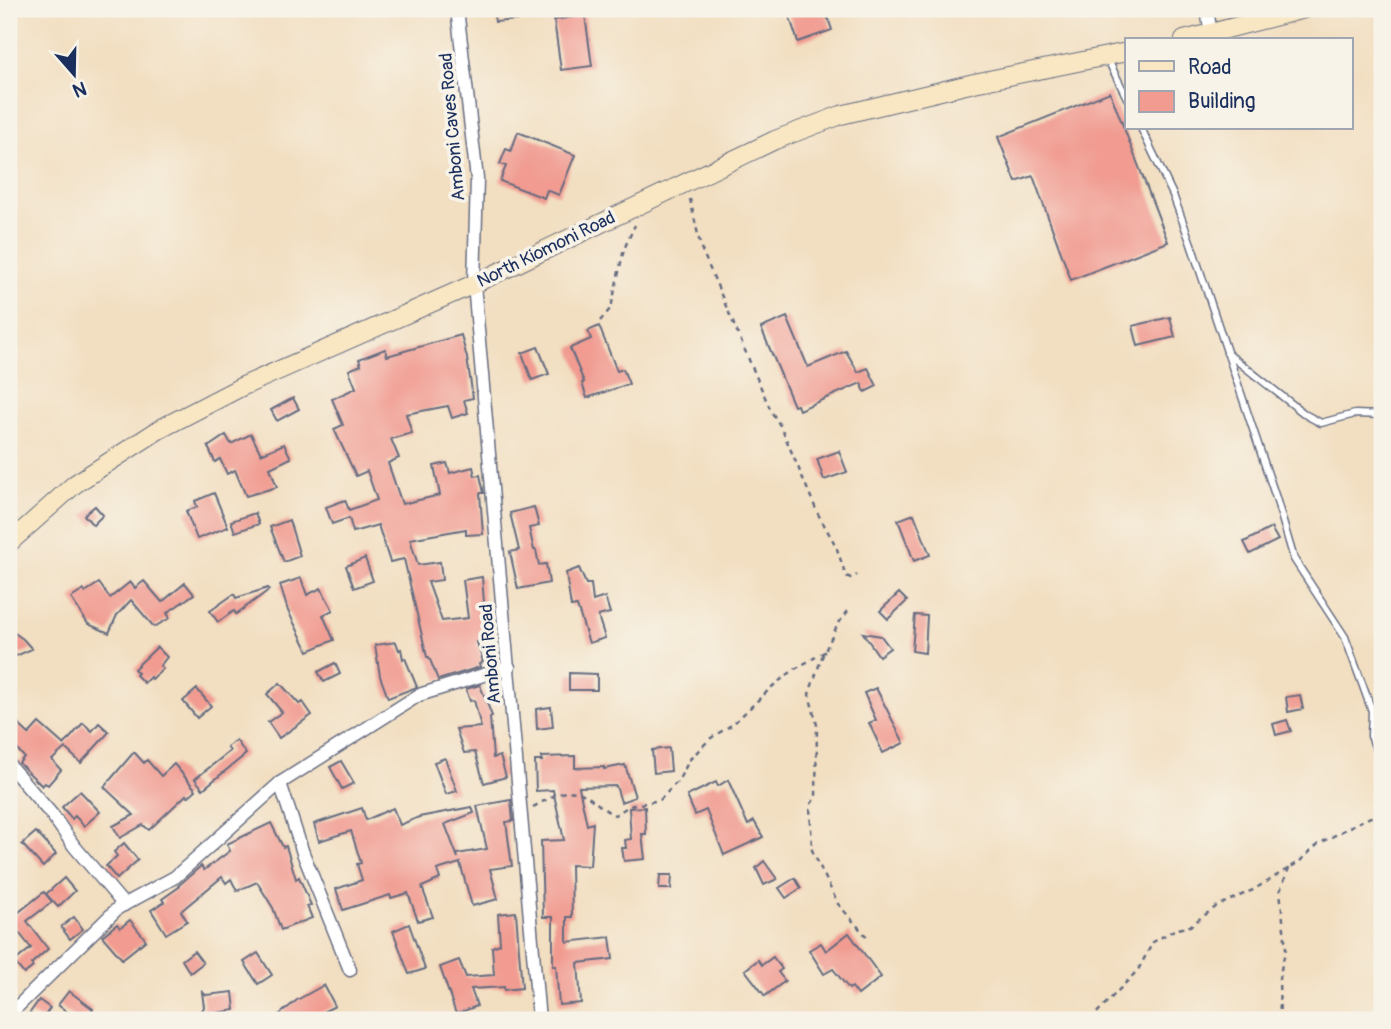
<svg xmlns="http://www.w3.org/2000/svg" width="1391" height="1029" viewBox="0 0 1391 1029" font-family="Pangolin,sans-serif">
<rect width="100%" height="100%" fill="#f7f3e8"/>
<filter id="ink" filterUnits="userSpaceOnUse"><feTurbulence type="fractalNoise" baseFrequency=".0143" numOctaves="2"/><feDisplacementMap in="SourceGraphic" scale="14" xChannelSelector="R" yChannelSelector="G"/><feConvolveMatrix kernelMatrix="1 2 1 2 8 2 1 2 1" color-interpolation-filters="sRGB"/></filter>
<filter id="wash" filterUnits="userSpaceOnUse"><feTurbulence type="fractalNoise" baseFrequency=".00686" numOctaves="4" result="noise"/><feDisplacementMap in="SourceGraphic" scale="28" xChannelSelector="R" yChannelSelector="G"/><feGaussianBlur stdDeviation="1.57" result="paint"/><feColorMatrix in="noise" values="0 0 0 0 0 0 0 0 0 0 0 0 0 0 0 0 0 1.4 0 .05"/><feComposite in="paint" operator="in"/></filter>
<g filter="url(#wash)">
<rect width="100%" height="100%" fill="#f2dec0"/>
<g id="blocks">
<g fill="#f19b91">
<path d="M493,9h24l1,11 -23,2z"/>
<path d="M787,9h38l7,21 -34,12z"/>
<path d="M585,15l7,51 -31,4 -7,-50z"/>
<path d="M1110,92l58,150 -97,38 -38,-104 -17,6 -18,-45z"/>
<path d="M518,132l57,23 -16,40 -12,-5 -3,8 -44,-17 6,-15 -6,-2 6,-15 5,2z"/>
<path d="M787,317l21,50 38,-16 12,21 10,-4 9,18 -12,6 -4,-9 -62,27 -2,-5 -3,1 -33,-78z"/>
<path d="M1170,317l5,20 -37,9 -5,-20z"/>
<path d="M599,326l18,45 6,-2 6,15 -42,14 -5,-15 2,-1 -14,-34 21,-9 -3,-8z"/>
<path d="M461,335l6,23 6,40 -9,2 4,13 -16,5 -4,-12 -42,8 6,19 -21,6 8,19 -11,5 14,41 38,-9 -6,-29 13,-3 3,10 23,-6 2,9 5,-1 4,18h-4l3,41 -17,1v-6l-56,10 8,26 22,-3 2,18 -14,2 14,39 26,-3 -5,-38 19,-3 5,64 -10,1 6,20 -4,2 1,3 -42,13 -9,-23h-2l-23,-98 -14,3 -12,-37 -25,7 -4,-14 -17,6 -6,-17 19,-7 4,10 28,-10 -10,-29 -11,5 -22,-47 9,-4 -11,-26 24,-11 -7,-18 12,-5 -2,-6 26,-10 2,7z"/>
<path d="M538,347l11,27 -17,6 -10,-27z"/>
<path d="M293,398l6,11 -22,12 -6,-11z"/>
<path d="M251,434l10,20 23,-10 7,14 -21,10 7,19 -31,9 -11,-26 -8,4 -7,-15 -5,3 -7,-15 18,-12 5,9z"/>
<path d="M839,451l8,21 -23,8 -7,-21z"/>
<path d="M214,493l14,34 -31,12 -11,-28 11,-4 -2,-6z"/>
<path d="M95,506l8,9 -10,10 -9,-10z"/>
<path d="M534,507l5,19 -10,2 5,22h2l3,15 7,-1 3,19 -31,6 -8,-37 9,-2 -9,-37z"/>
<path d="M255,513l4,11 -24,8 -4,-11z"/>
<path d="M914,514l16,41 -16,6 -16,-41z"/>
<path d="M289,520l11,36 -16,6 -14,-35z"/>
<path d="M1271,528l7,12 -28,14 -6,-12z"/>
<path d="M365,558l8,23 -19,7 -8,-22z"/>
<path d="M579,568l7,16h5l2,17 12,-4 5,16 -12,3 7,22 -16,5 -12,-37 -6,1 -5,-34z"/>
<path d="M301,578l6,17 14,-7 12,22 -10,5 11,25 -26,11 -20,-40 -8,-26z"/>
<path d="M144,581l18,21 23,-19 9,11 -27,19 3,5 -16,9 -23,-27 -14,15 -8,18 -21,-9 -17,-26 13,-8 1,2 14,-9 11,15 20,-16 5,6z"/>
<path d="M268,588l1,2 -33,24 -2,-3 -16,11 -8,-11 24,-17 2,4z"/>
<path d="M899,593l8,8 -19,18 -8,-8z"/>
<path d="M915,615l12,1 -2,37 -13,-2z"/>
<path d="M9,629l14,10 9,10 -23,10z"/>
<path d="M863,633l18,3 9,12 -11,8z"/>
<path d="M396,642l3,8 2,-1 2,10 2,-1 12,29 -29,11 -8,-22 -5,-31z"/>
<path d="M157,647l10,10 -7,9 3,3 -11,10 -2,-2 -6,6 -8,-8 2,-2 -4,-4z"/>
<path d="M335,663l5,11 -16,8 -6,-10z"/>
<path d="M569,673l28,1v16h-28z"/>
<path d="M280,683l19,21 4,-2 9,13 -33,23 -11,-16 14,-10 -15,-18z"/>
<path d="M480,685l12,31 -2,1 3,41 7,-2 6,21 -22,6 -9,-31 -11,1 -8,-24 25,-2 -7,-27 -4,1 -4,-12z"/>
<path d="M876,688l28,55 -21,10 -14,-30 7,-3 -12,-27z"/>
<path d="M197,689l14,17 -14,12 -14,-17z"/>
<path d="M1300,695l3,14 -15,3 -2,-15z"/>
<path d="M551,707l2,20 -16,2 -1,-20z"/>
<path d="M1287,720l4,11 -15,4 -3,-11z"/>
<path d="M17,723l12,11 10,-11 25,22 19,-22 9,8 7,-8 10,9 -28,31 -16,-15 -13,12 9,10 -13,15 -3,-2 -3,3 -23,-23 5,-6 -15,-17v-8z"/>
<path d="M236,740l10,14 -43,35 -8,-10 35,-28 -3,-4z"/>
<path d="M669,748l2,23 -17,2 -2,-23z"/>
<path d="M134,752l10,11 3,-3 14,16 13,-12 22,26 -8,7 -2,-2 -37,35 -6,-5 -23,13 -7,-12 21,-11 -30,-28z"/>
<path d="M575,756v12l29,-1v2l21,-4 10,32 -14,5 -5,-16 -37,1 8,38 6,-2 -3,43 -19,-1 1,52h-5v25l43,-5 3,22 -35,4 3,40 -22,2 -3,-39h-3v-49h-10l-2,-76 23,-1 -11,-50 -17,1 -1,-30h7l-1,-4z"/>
<path d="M445,758l12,33 -11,3 -12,-32z"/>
<path d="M341,761l13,22 -12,6 -12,-22z"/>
<path d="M728,780l20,45 6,-4 9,16 -39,18 -18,-45 -11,5 -8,-19 29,-14 2,4z"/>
<path d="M80,791l20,21 -16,14 -9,-10 -3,3 -10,-12z"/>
<path d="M511,800l2,21 -7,1 6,44 -22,3 8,30 -26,7 -12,-43 -23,7 3,9 -18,8 11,30 -15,4 -10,-28 -17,5 -1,-3 -47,15 -7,-21 26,-9 -5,-16 4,-1 -10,-32 -32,10 -5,-17 48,-16 4,12 27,-12 7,17 19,-8 53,-10 2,6 -29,11 13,34 -1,-4 30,-5 -10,-43z"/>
<path d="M645,807l1,27h-4l3,25 -21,2 -2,-13h4l-1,-8 6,-1 -2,-31z"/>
<path d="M271,823l12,24 3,-1 10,33 3,-2 12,28 -4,1 5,12 -31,12 -8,-22 -16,-26 -20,9 -6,-12 -5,4 -4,-6 -41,34 6,10 -21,13 -15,-24 13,-8 -2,-3 17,-12 -1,-1 23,-20 3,4 26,-19 -3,-7z"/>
<path d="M36,832l20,22 -13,13 -21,-23z"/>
<path d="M124,843l14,17 -21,19 -11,-13 11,-10 -3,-4z"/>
<path d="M764,861l13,18 -13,6 -8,-17z"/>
<path d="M660,875h12l-1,14h-12z"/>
<path d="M64,878l11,13 -17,16 -12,-13z"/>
<path d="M795,878l6,10 -15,10 -7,-10z"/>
<path d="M44,892l8,10 -25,19 21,28 -17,15 2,3 -9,7 -10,-12 17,-14 -22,-28z"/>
<path d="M516,912l6,76 -18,2v-3l-33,2 6,17 -21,8 -16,-47 19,-7 7,17 28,-2 -2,-28 8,-3 -2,-30z"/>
<path d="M74,917l9,12 -13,10 -9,-12z"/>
<path d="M130,920l16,20 -24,19 -20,-23 15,-12 3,4z"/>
<path d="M409,924l16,45 -16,5 -16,-43z"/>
<path d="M849,933l32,44 -23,18 -6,-8 -3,2 -16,-20 -9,5 -15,-24 12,-7 5,8z"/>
<path d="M194,951l9,12 -13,10 -8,-13z"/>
<path d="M258,953l14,22 -14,9 -14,-22z"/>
<path d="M773,957l9,12 -4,3 7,9 -20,15 -20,-26 13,-10 4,5z"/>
<path d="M324,985l11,21 -28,14h-34l24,-20z"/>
<path d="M69,991l24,18 -9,11h-6l-20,-15z"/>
<path d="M202,992l4,3 27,-3 2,18 -36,6 5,-9z"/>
<path d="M39,1000l11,8 -8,12 -13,-6z"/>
</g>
</g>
</g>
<g filter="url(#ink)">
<use href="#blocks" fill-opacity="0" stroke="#666c80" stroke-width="2"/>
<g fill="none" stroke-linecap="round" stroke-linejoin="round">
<defs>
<g id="service">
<path d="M1107,58l20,40"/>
<path d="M1141,128l32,67 18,49 85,254 18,61 51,78 27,74 -1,25 11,28"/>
<path d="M1227,353l79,62 15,8 34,-9 27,1"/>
</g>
<g id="minor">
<path d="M457,9l20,170 -3,105 65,736"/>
<path d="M1207,9l4,26"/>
<path d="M9,765l44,51 21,30 50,59"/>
<path d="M280,783l23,70 47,117"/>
<path d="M9,1015l109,-107 57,-31 105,-94 139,-88 90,-28"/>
</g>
<g id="secondary">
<path d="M1184,40l120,-31"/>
<path d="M9,543l66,-59 85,-55 81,-42 233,-103 301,-144 66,-25 133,-32 153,-31"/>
</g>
</defs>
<use href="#service" stroke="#666c80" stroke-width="9"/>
<use href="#minor" stroke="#666c80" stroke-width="15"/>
<use href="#secondary" stroke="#666c80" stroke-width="20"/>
<g stroke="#666c80" stroke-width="2.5" stroke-dasharray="5 5" stroke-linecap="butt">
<path d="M690,199l11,49 70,163 10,16 37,87 18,32 10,30 5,2 6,-3"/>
<path d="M600,321l11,-13 13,-59 11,-24"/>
<path d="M848,611l-10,13 -16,33 -13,37 8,31 -1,72 -6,8 2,45 26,54 29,33"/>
<path d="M533,807c21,-11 37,-24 58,-8 9,6 14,12 24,16l14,-9 31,-6 18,-19 12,-22 21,-21 22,-14 41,-39 21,-16 31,-18"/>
<path d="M1090,1020l48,-50 15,-28 21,-12 16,-4 27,-20 36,-16 46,-28 18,-17 40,-22 25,-11"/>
<path d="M1280,1020l-1,-42 7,-30 -6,-57 9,-23"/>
</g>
<use href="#service" stroke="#fff" stroke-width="6"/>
<use href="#minor" stroke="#fff" stroke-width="12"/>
<use href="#secondary" stroke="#f9e7c3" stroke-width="18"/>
</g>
</g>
<g text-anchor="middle" stroke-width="7" stroke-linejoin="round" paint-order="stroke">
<g font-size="18" fill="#1b2f5e" stroke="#f7f3e8">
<text transform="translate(452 127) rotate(-95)" y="6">Amboni Caves Road</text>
<text transform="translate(546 249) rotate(-26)" y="6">North Kiomoni Road</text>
<text transform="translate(490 654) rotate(-95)" y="6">Amboni Road</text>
</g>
</g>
<rect width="1391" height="1029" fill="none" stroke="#f7f3e8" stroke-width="35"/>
<rect x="1125" y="38" width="228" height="91" fill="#f7f3e8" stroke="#9fa5b1" stroke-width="2"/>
<rect x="1139" y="61" width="35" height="10" fill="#f9e7c3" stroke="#9fa5b1" stroke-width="2"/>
<text x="1188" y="74" font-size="21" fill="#1b2f5e">Road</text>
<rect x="1139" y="91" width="35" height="21" fill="#f19b91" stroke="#9fa5b1" stroke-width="2"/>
<text x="1188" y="108" font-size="21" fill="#1b2f5e">Building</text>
<g transform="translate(74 74) rotate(160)" stroke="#f7f3e8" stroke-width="5" paint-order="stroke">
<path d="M0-5L12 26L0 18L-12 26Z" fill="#1b2f5e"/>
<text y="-10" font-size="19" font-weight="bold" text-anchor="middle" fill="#1b2f5e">N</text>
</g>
</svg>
